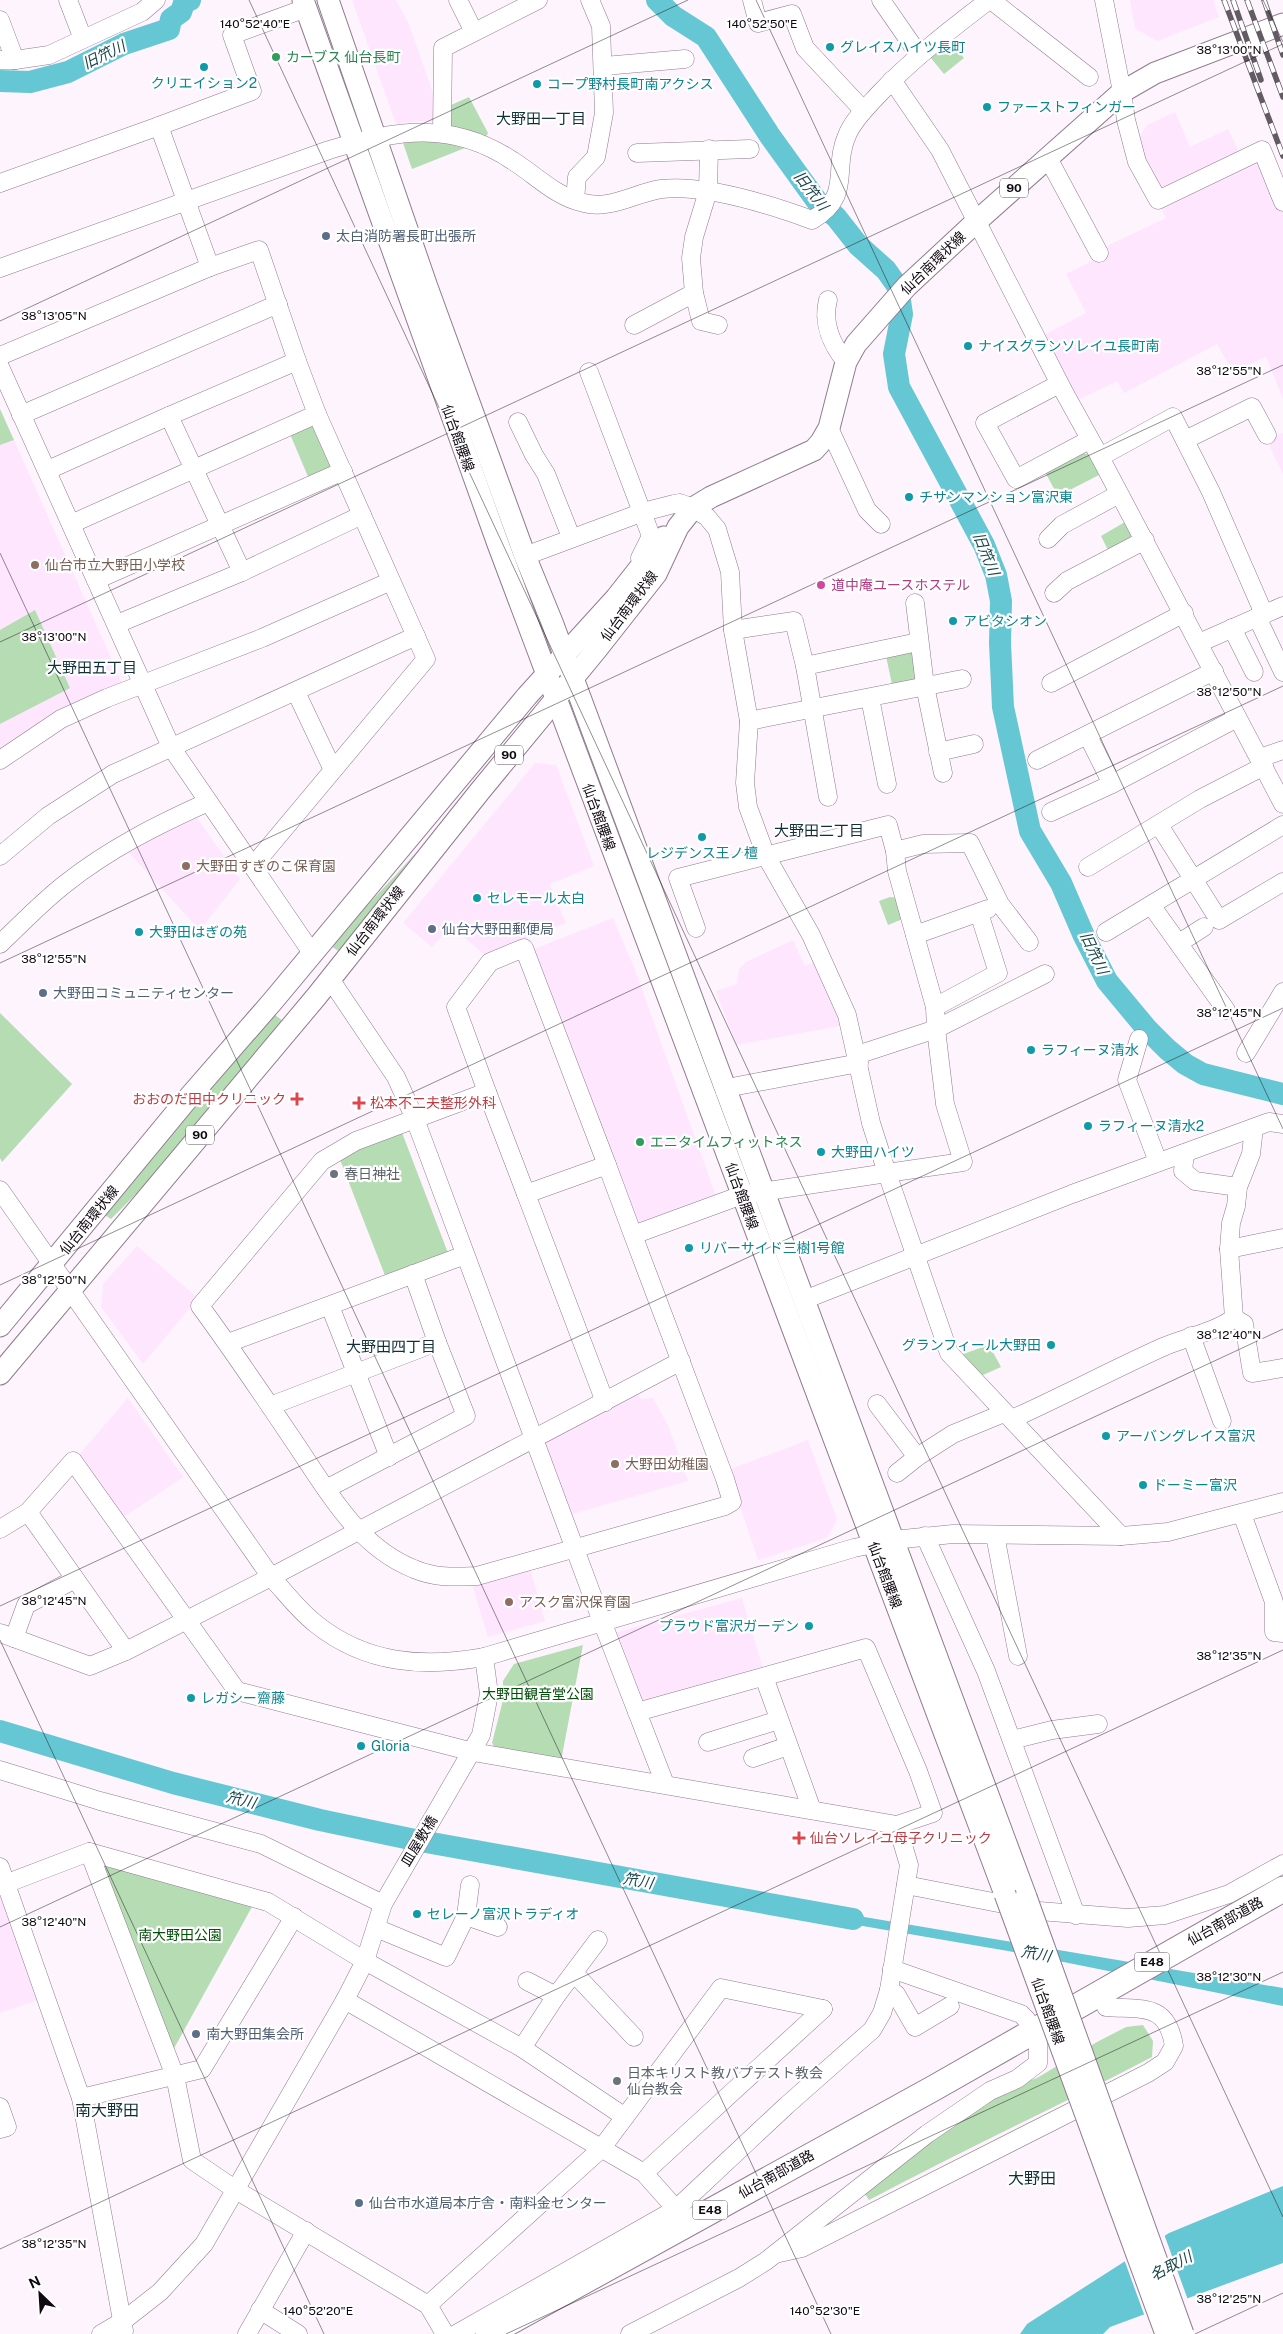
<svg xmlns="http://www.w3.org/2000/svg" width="1283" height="2334" viewBox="0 0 1283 2334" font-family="'Public Sans','Noto Sans JP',sans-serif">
<rect width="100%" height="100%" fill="#fdf4fd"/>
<g fill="#fee7fe">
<path d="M352,0h44l12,22 29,82v18l-20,-1 -21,3z"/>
<path d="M1130,0h83l6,17 -62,24 -22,-13z"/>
<path d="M1175,112l15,35 38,-18 12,24 -72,36 -10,-3 -17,-36 -2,-12 8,-13z"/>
<path d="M1252,160l11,2 20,51v186l-17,-42 -33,15 -16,-28 -93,49 -7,-12 -39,19 -34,-65 42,-22 -20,-39 44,-22 -3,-6 59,-28 -6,-13z"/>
<path d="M1283,433v41l-16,-33z"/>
<path d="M14,440l109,245 -81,36 -42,27v-303z"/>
<path d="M535,763l21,2 38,101 -44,18 16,39 -81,32 -34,-29 -19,21 -29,-24z"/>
<path d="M197,818l43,61 -40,51 -71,-77 12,-9z"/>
<path d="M613,918l22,52 81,226 -73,28 -10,-5 -99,-270z"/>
<path d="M793,940l12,26 10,-5 30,64 -109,20 -20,-54 21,-7 2,-15 7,-7z"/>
<path d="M137,1246l61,52 -55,66 -42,-57 2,-23z"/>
<path d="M636,1391l5,8 12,-1 15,28 20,55 -119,34 -26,-67 6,-12z"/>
<path d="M128,1398l55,79 -61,41 -45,-61z"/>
<path d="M808,1440l29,79 -10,19 -69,22 -30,-90z"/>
<path d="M530,1568l15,53 -57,16 -16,-53z"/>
<path d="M742,1598l21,71 -116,34 -8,-5 -25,-65z"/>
<path d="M0,1896l38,104 -38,13z"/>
</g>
<g fill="#b5dcb2">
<path d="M950,41l14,17 -20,16 -14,-17z"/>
<path d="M469,97l19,36 -2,4 -12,-5 -26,-6 1,-20z"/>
<path d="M429,137l41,9 -58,23 -10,-29z"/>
<path d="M0,409l14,31 -14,5z"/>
<path d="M313,425l24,42 -28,12 -19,-45z"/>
<path d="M1079,453l10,1 10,21 -41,21 -13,-24z"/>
<path d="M1125,522l8,11 -3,9 -21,10 -8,-16z"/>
<path d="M35,610l35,78 -70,36v-94z"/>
<path d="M912,650l6,26 -7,9 -18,4 -7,-33z"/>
<path d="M417,851l-77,101 -9,-6c27,-33 58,-62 86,-95z"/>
<path d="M890,897l8,1 7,20 -17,7 -9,-24z"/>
<path d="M0,1013l72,71 -70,78 -2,-4z"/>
<path d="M274,1014l9,7 -119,145 -53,53 -9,-6z"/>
<path d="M401,1130l47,123 -62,25 -47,-121z"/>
<path d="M989,1345l12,22 -18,8 -14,-6 -6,-15z"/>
<path d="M583,1645l-22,116 -65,-11 -4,-7 11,-43v-19l11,-17z"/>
<path d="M109,1864l144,41 -81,147 -70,-181z"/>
<path d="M1143,2025l10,16 -1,16c-94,49 -190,94 -283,143l-4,-6 6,-7 65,-51 71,-48 30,-10 60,-36 29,-15z"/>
</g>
<g fill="#65c7d3">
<path d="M823,1910l460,78v18l-275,-55 -186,-32z"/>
<path d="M1283,2186v77l-173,64 -7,7h-83l7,-10 142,-91z"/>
</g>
<path fill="#fdf4fd" d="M1164,2234l24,66 -43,17 -21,-58z"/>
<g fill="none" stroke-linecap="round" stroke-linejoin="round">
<g stroke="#65c7d3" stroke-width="22">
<path d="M657,0l16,16 33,21 64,99 49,68 17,13 22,28 28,25 12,17 4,27 -8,40 5,33 85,158 12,30 5,26 -1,42 3,64 27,124 31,52 23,53 23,45 40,48 20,20 18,15 18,10 80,20"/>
<path d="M0,81l30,1 38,-10 56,-28 45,-15 2,-10 10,-7 3,-9 6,-3"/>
<path d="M0,1731l173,52 147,37 95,20 438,79"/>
</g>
<defs>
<g id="minor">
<path d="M68,0l15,39"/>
<path d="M458,0l16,32"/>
<path d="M752,0l6,23 34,-9 13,34 58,62"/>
<path d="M881,0l38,55"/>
<path d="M991,0l98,77"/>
<path d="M1104,0l18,92 4,28 11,42 21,38 104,-50 21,52"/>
<path d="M0,20l15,40"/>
<path d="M0,60h15l34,-5 93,-43 14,-12"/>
<path d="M604,66l81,-7"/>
<path d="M892,80l48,70 124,242 36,65 183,347"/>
<path d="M442,132l1,-84 95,-48"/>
<path d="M709,149l-1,42 -14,46 -3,21 3,35 7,28 17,4"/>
<path d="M637,153l113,-4"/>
<path d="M1048,158l51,95"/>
<path d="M0,183l159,-57"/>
<path d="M575,200l2,-23 19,-20 8,-44 -3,-87 -11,-26"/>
<path d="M210,267l-51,-141 93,-35 -20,-56 74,-27"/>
<path d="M0,268l329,-118c67,-20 123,-30 184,11 24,15 43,36 71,42 27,7 51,-10 77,-14 44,-5 110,16 151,31 42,-25 19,-51 36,-87 7,-15 20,-27 31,-39 33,-35 72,-65 110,-94"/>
<path d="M828,300c-6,23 4,45 18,62"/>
<path d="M634,325l60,-32"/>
<path d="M0,356l210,-89 49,-17 38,111"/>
<path d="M0,367l171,380 141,206"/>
<path d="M589,372l62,164 -11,22"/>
<path d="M1059,384l-74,39 31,56 73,-39"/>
<path d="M21,415l257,-111"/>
<path d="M518,422l16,33 12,19 25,63"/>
<path d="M829,428l38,82 14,14"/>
<path d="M1185,440l67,-33 15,28"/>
<path d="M1100,457l73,-40 38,75 53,122"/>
<path d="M48,470l121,-54"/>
<path d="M71,524l246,-110"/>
<path d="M1048,539l14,-14 57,-31"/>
<path d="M525,556l118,-44 31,-8 6,-1 13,5 14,9 10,12 13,43 3,58 16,91 -4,62 3,24 18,49 45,79 36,80 24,108 16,50 76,-11 -18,-58 -9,-75 109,-55"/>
<path d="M242,572l-73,-156 128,-55 20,53 109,245 -173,207"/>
<path d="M96,580l247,-109"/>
<path d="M1054,593l13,-12 78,-41"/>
<path d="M915,603l10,83 18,87"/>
<path d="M1257,617l26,55"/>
<path d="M117,624l125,-52 120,-57"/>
<path d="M1232,628l22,44"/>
<path d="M733,630l61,-9 11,45 23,131"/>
<path d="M1199,643l84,-37"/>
<path d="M805,666l113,-24"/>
<path d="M1051,683l133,-70"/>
<path d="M296,692l37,78"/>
<path d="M870,698l17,86"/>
<path d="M749,721l213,-42"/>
<path d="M1088,736l24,48"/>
<path d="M938,752l36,-8"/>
<path d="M1260,758l23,-8"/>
<path d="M0,760l61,-41 46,-21 155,-60 129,-57"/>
<path d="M1037,760l177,-89"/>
<path d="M1051,812l61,-28 125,-66"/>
<path d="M1159,825l60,95 64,-38"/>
<path d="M895,851l28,-7 47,-1 30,61 29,38"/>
<path d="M0,856l48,-40 65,-42 303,-138"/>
<path d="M1088,867l112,-68 64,-33"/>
<path d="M1151,905l75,105"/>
<path d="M696,928l-18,-50 210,-53 7,26 2,20 38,136 1,22 -79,26"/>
<path d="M1106,932l177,-107"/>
<path d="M915,935l73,-26"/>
<path d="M1179,943l25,-16"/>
<path d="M0,944c21,-20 42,-42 65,-60 44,-35 92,-59 143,-82"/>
<path d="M330,979l66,98 19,42 183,492 67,173"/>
<path d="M935,1007l63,-34 -19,-60"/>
<path d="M1139,1039l-12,41 31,82"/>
<path d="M1246,1053l37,-61"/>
<path d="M725,1091l12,-5 122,-23"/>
<path d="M487,1092l-31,-85 34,-45 34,-14 83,217"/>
<path d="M1185,1153l-2,18 12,10 43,6"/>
<path d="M0,1190l271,387c15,16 28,34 45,47 50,40 107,44 168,33l370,-109 39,-8 60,-6 168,2 47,-4 115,-30"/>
<path d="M526,1194l79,208"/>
<path d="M633,1235l92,244 7,23 -7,4 -248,70c-23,1 -42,2 -63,-7 -59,-23 -91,-86 -125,-135 -29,-43 -58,-86 -89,-128l122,-145 34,-20 131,-49 39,102 81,-29 26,70 109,-40 145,-22 62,180 172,183"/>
<path d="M1229,1249l54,-11"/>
<path d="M804,1300l268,-106 197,-72 14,2"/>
<path d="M330,1306l59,151"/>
<path d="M1234,1318l10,6 8,49 31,-5"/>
<path d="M1191,1336l31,85"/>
<path d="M228,1343l237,-88"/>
<path d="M877,1404l40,53"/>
<path d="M270,1406l167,-64 -24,-68"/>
<path d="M1012,1419c51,-23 100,-49 151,-72 23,-10 50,-14 71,-29l-5,-69 2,-26 5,-17 2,-19 13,-33 3,-26"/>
<path d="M897,1473l20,-16 36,-23 51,-21"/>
<path d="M326,1489l140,-73 -29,-74"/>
<path d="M28,1512l98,139"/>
<path d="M1242,1514l32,88v30l9,1"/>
<path d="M0,1529l28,-17 45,-51 164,230 236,61 424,73 36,-12 -15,-42 -52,-123 -229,64"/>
<path d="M995,1535l23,121"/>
<path d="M925,1536l61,135 90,244"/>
<path d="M0,1633l90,33 36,-15 145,-74 410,-216"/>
<path d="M14,1638l12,-33 49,-26"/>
<path d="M764,1677l48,133"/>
<path d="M1012,1740l40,-10 46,-6"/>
<path d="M708,1742l71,-22"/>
<path d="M753,1758l35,-12"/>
<path d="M0,1770l100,31 161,43 122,60"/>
<path d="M89,1852l86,224 17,84 44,30 192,115 17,29"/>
<path d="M0,1867l81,231 43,233"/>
<path d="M906,1885l133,26 89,7 37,-3 64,-21 54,-30"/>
<path d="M0,1886l89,-34 179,50 97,59 157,87 103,69"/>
<path d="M466,1916l32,11"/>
<path d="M376,1928l70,29 20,-41 4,-31"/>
<path d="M892,1969l129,45 6,6"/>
<path d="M574,1973l60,64"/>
<path d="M527,1981l29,15"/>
<path d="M889,1990l7,4 19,33 35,-21"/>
<path d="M345,2000l299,173 32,36"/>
<path d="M522,2048l34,-52 42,-56"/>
<path d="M81,2098l121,-29 92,-152"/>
<path d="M0,2107l7,20 -7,2"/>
<path d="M644,2173l179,-164"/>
<path d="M775,2254l27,-6 346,-175 17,-11 9,-16c-7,-44 -32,-36 -68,-39"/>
<path d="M428,2305l173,-156 120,-161 102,21"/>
<path d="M260,2310l38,24"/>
<path d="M101,2334l22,-13 37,-29 44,-48 141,-244 20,-39 18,-57 98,-169 8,-41 -5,-37"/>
<path d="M247,2334l59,-103"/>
<path d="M456,2334l220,-125 110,-103 86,-76 10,-17 7,-23 20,-125 -12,-40"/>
<path d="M630,2334l109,-56 27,-17 161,-127 63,-43 27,-12 21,-16v-24"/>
</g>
<g id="major">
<path d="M303,0l195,544 507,1350"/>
<path d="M328,0l99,287 98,269 27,66 474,1275"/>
<path d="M0,1326l184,-223 88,-101 255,-306 89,-98 48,-61"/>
<path d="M0,1374l316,-377 164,-206 117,-142 59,-75 22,-47 15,-19 18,-11 103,-47 7,-8 8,-14 17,-66 10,-18 51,-58 70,-65 145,-129 33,-19 128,-49"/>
</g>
<path id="highway" d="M488,2334l446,-246 349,-199"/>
</defs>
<use href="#minor" stroke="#907b8f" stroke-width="19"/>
<use href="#major" stroke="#907b8f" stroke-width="23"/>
<use href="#highway" stroke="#907b8f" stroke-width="27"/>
<use href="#minor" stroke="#fff" stroke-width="18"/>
<use href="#major" stroke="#fff" stroke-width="21"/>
<use href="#highway" stroke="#fff" stroke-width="25"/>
<defs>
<g id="rail">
<path d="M1224,0l59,156"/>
<path d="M1233,0l28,80"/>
<path d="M1247,0l36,97"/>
<path d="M1264,0l19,55"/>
</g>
</defs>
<use href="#rail" stroke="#635b64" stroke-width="5.5"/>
<use href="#rail" stroke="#fff" stroke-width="4" stroke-dasharray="11" stroke-linecap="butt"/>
<defs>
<g id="major-bridge">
<path d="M1005,1894l161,440"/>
<path d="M1026,1897l157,437"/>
</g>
</defs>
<use href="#major-bridge" stroke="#907b8f" stroke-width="23" stroke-linecap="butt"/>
<use href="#major-bridge" stroke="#fff" stroke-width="21"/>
</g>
<path fill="none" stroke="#0f0810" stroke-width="1" stroke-opacity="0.45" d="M249,0l1034,2217M756,0l527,1129M1263,0l20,42M0,321l688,-321M0,553l831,1781M0,642l1283,-598M0,963l1283,-598M0,1285l1283,-599M0,1606l1283,-598M0,1640l324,694M0,1927l1283,-598M0,2249l1283,-599M506,2334l777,-362M1195,2334l88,-41"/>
<g fill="#0f9aa8" stroke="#fff" stroke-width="2">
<circle cx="830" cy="47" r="5"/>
<circle cx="204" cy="67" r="5"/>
<circle cx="537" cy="84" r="5"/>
<circle cx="987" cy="107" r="5"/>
<circle cx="968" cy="346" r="5"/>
<circle cx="909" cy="497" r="5"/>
<circle cx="953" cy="621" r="5"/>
<circle cx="702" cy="837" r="5"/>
<circle cx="477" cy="898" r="5"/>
<circle cx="139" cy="932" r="5"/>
<circle cx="1031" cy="1050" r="5"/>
<circle cx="1088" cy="1126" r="5"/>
<circle cx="821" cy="1152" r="5"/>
<circle cx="689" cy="1248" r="5"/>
<circle cx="1051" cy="1345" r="5"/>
<circle cx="1106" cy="1436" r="5"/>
<circle cx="1143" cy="1485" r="5"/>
<circle cx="809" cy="1626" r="5"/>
<circle cx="191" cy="1698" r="5"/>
<circle cx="361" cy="1746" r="5"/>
<circle cx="417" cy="1914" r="5"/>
</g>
<g fill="#2e9e5b" stroke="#fff" stroke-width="2">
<circle cx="276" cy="57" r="5"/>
<circle cx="640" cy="1142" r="5"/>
</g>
<g fill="#5c6f8a" stroke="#fff" stroke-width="2">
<circle cx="326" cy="236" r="5"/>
<circle cx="432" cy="929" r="5"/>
<circle cx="43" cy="993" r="5"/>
<circle cx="196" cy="2034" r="5"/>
<circle cx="359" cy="2203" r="5"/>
</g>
<g fill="#8d6e63" stroke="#fff" stroke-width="2">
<circle cx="35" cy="565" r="5"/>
<circle cx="186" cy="866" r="5"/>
<circle cx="615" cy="1464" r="5"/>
<circle cx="509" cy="1602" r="5"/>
</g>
<circle fill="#d1479c" stroke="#fff" stroke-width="2" cx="821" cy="585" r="5"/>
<g fill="#e0444e" stroke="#fff" stroke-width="2">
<path d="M294.5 1091.5h5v5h5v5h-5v5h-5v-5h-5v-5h5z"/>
<path d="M356.5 1095.5h5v5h5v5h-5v5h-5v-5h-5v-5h5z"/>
<path d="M796.5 1830.5h5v5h5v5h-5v5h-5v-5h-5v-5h5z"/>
</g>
<g fill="#6b7280" stroke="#fff" stroke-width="2">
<circle cx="334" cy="1174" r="5"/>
<circle cx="617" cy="2081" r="5"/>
</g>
<g text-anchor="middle" stroke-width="4.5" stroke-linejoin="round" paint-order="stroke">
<g fill="#fff" stroke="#575258" stroke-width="1">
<rect x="1000" y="178.5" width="28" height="19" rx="4"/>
<rect x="495" y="745.5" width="28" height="19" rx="4"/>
<rect x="186" y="1125.5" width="28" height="19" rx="4"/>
<rect x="1134.5" y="1952.5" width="35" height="19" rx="4"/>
<rect x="692.5" y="2200.5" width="35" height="19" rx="4"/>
</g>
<g font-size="12" font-weight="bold" fill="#0f0810">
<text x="1014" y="192">90</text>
<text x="509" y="759">90</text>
<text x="200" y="1139">90</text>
<text x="1152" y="1966">E48</text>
<text x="710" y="2214">E48</text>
</g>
<g font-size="14" fill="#0d838f" stroke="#fff" text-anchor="start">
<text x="840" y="52">グレイスハイツ長町</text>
<text x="204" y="88" text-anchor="middle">クリエイション2</text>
<text x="547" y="89">コープ野村長町南アクシス</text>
<text x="997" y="112">ファーストフィンガー</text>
<text x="978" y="351">ナイスグランソレイユ長町南</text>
<text x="919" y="502">チサンマンション富沢東</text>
<text x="963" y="626">アビタシオン</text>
<text x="702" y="858" text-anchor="middle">レジデンス王ノ檀</text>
<text x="487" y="903">セレモール太白</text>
<text x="149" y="937">大野田はぎの苑</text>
<text x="1041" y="1055">ラフィーヌ清水</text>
<text x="1098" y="1131">ラフィーヌ清水2</text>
<text x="831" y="1157">大野田ハイツ</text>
<text x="699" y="1253">リバーサイド三樹1号館</text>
<text x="1041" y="1350" text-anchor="end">グランフィール大野田</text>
<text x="1116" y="1441">アーバングレイス富沢</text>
<text x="1153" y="1490">ドーミー富沢</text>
<text x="799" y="1631" text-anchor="end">プラウド富沢ガーデン</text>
<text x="201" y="1703">レガシー齋藤</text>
<text x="371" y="1751">Gloria</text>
<text x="427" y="1919">セレーノ富沢トラディオ</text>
</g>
<g font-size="14" fill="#27864d" stroke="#fff" text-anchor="start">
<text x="286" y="62">カーブス 仙台長町</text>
<text x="650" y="1147">エニタイムフィットネス</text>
</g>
<g font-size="14" fill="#4e5e75" stroke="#fff" text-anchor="start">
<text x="336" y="241">太白消防署長町出張所</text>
<text x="442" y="934">仙台大野田郵便局</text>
<text x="53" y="998">大野田コミュニティセンター</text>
<text x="206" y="2039">南大野田集会所</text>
<text x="369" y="2208">仙台市水道局本庁舎・南料金センター</text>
</g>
<g font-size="14" fill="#0f0810" stroke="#fff">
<text transform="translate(933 263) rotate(-44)" y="5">仙台南環状線</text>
<text transform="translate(458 438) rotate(70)" y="5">仙台館腰線</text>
<text transform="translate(629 606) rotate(-53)" y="5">仙台南環状線</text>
<text transform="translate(599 817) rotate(70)" y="5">仙台館腰線</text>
<text transform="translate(375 921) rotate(-52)" y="5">仙台南環状線</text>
<text transform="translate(742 1196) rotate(70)" y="5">仙台館腰線</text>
<text transform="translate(89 1220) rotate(-51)" y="5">仙台南環状線</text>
<text transform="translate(885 1575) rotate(69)" y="5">仙台館腰線</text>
<text transform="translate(419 1841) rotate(-59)" y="5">皿屋敷橋</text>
<text transform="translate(1225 1921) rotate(-29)" y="5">仙台南部道路</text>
<text transform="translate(1048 2011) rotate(70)" y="5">仙台館腰線</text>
<text transform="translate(776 2174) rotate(-29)" y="5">仙台南部道路</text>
</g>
<g font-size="14" fill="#785e54" stroke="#fff" text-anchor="start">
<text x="45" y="570">仙台市立大野田小学校</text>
<text x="196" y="871">大野田すぎのこ保育園</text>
<text x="625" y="1469">大野田幼稚園</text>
<text x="519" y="1607">アスク富沢保育園</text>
</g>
<g font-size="14" fill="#b23c85" stroke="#fff" text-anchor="start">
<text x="831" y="590">道中庵ユースホステル</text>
</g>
<g font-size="14" fill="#be3a42" stroke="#fff" text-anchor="start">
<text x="286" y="1104" text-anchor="end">おおのだ田中クリニック</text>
<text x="370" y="1108">松本不二夫整形外科</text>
<text x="810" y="1843">仙台ソレイユ母子クリニック</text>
</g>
<g font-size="14" fill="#5b616d" stroke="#fff" text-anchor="start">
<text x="344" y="1179">春日神社</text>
<text x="627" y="2078">日本キリスト教バプテスト教会<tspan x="627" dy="16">仙台教会</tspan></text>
</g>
<g font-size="14" fill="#005006" stroke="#fff">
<text x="538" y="1699">大野田観音堂公園</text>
<text x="180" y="1940">南大野田公園</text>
</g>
<g font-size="15" font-style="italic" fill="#18464b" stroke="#fff">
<text transform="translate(104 55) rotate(-26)" y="5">旧笊川</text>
<text transform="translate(811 191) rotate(52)" y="5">旧笊川</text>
<text transform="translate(986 554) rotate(68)" y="5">旧笊川</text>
<text transform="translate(1094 953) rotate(65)" y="5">旧笊川</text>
<text transform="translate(241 1800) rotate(14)" y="5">笊川</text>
<text transform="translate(638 1881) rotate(10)" y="5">笊川</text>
<text transform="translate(1036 1954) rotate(10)" y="5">笊川</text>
<text transform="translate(1171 2266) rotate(-28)" y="5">名取川</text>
</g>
<g font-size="15" fill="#113039" stroke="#fff">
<text x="541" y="124">大野田一丁目</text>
<text x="92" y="673">大野田五丁目</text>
<text x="819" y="836">大野田二丁目</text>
<text x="391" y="1352">大野田四丁目</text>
</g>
<g font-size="16" fill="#113039" stroke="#fff">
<text x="107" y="2116">南大野田</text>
<text x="1032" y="2184">大野田</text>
</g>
</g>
<g font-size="12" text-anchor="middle" fill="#0f0810" stroke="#fff" stroke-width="4.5" stroke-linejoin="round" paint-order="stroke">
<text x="255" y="28">140°52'40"E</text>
<text x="762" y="28">140°52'50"E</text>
<text x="1229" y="54">38°13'00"N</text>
<text x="54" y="320">38°13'05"N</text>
<text x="1229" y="375">38°12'55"N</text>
<text x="54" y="641">38°13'00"N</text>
<text x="1229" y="696">38°12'50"N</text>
<text x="54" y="963">38°12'55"N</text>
<text x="1229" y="1017">38°12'45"N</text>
<text x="54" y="1284">38°12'50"N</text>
<text x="1229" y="1339">38°12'40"N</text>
<text x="54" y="1605">38°12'45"N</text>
<text x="1229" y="1660">38°12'35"N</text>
<text x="54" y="1926">38°12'40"N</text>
<text x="1229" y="1981">38°12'30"N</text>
<text x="54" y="2248">38°12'35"N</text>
<text x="1229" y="2303">38°12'25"N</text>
<text x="318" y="2315">140°52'20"E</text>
<text x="825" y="2315">140°52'30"E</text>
</g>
<g transform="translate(40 2294) rotate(335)" stroke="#ffffff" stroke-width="4" paint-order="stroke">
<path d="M0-4L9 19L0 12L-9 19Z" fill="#0f0810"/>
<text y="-8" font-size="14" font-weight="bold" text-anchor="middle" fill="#0f0810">N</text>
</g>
</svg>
